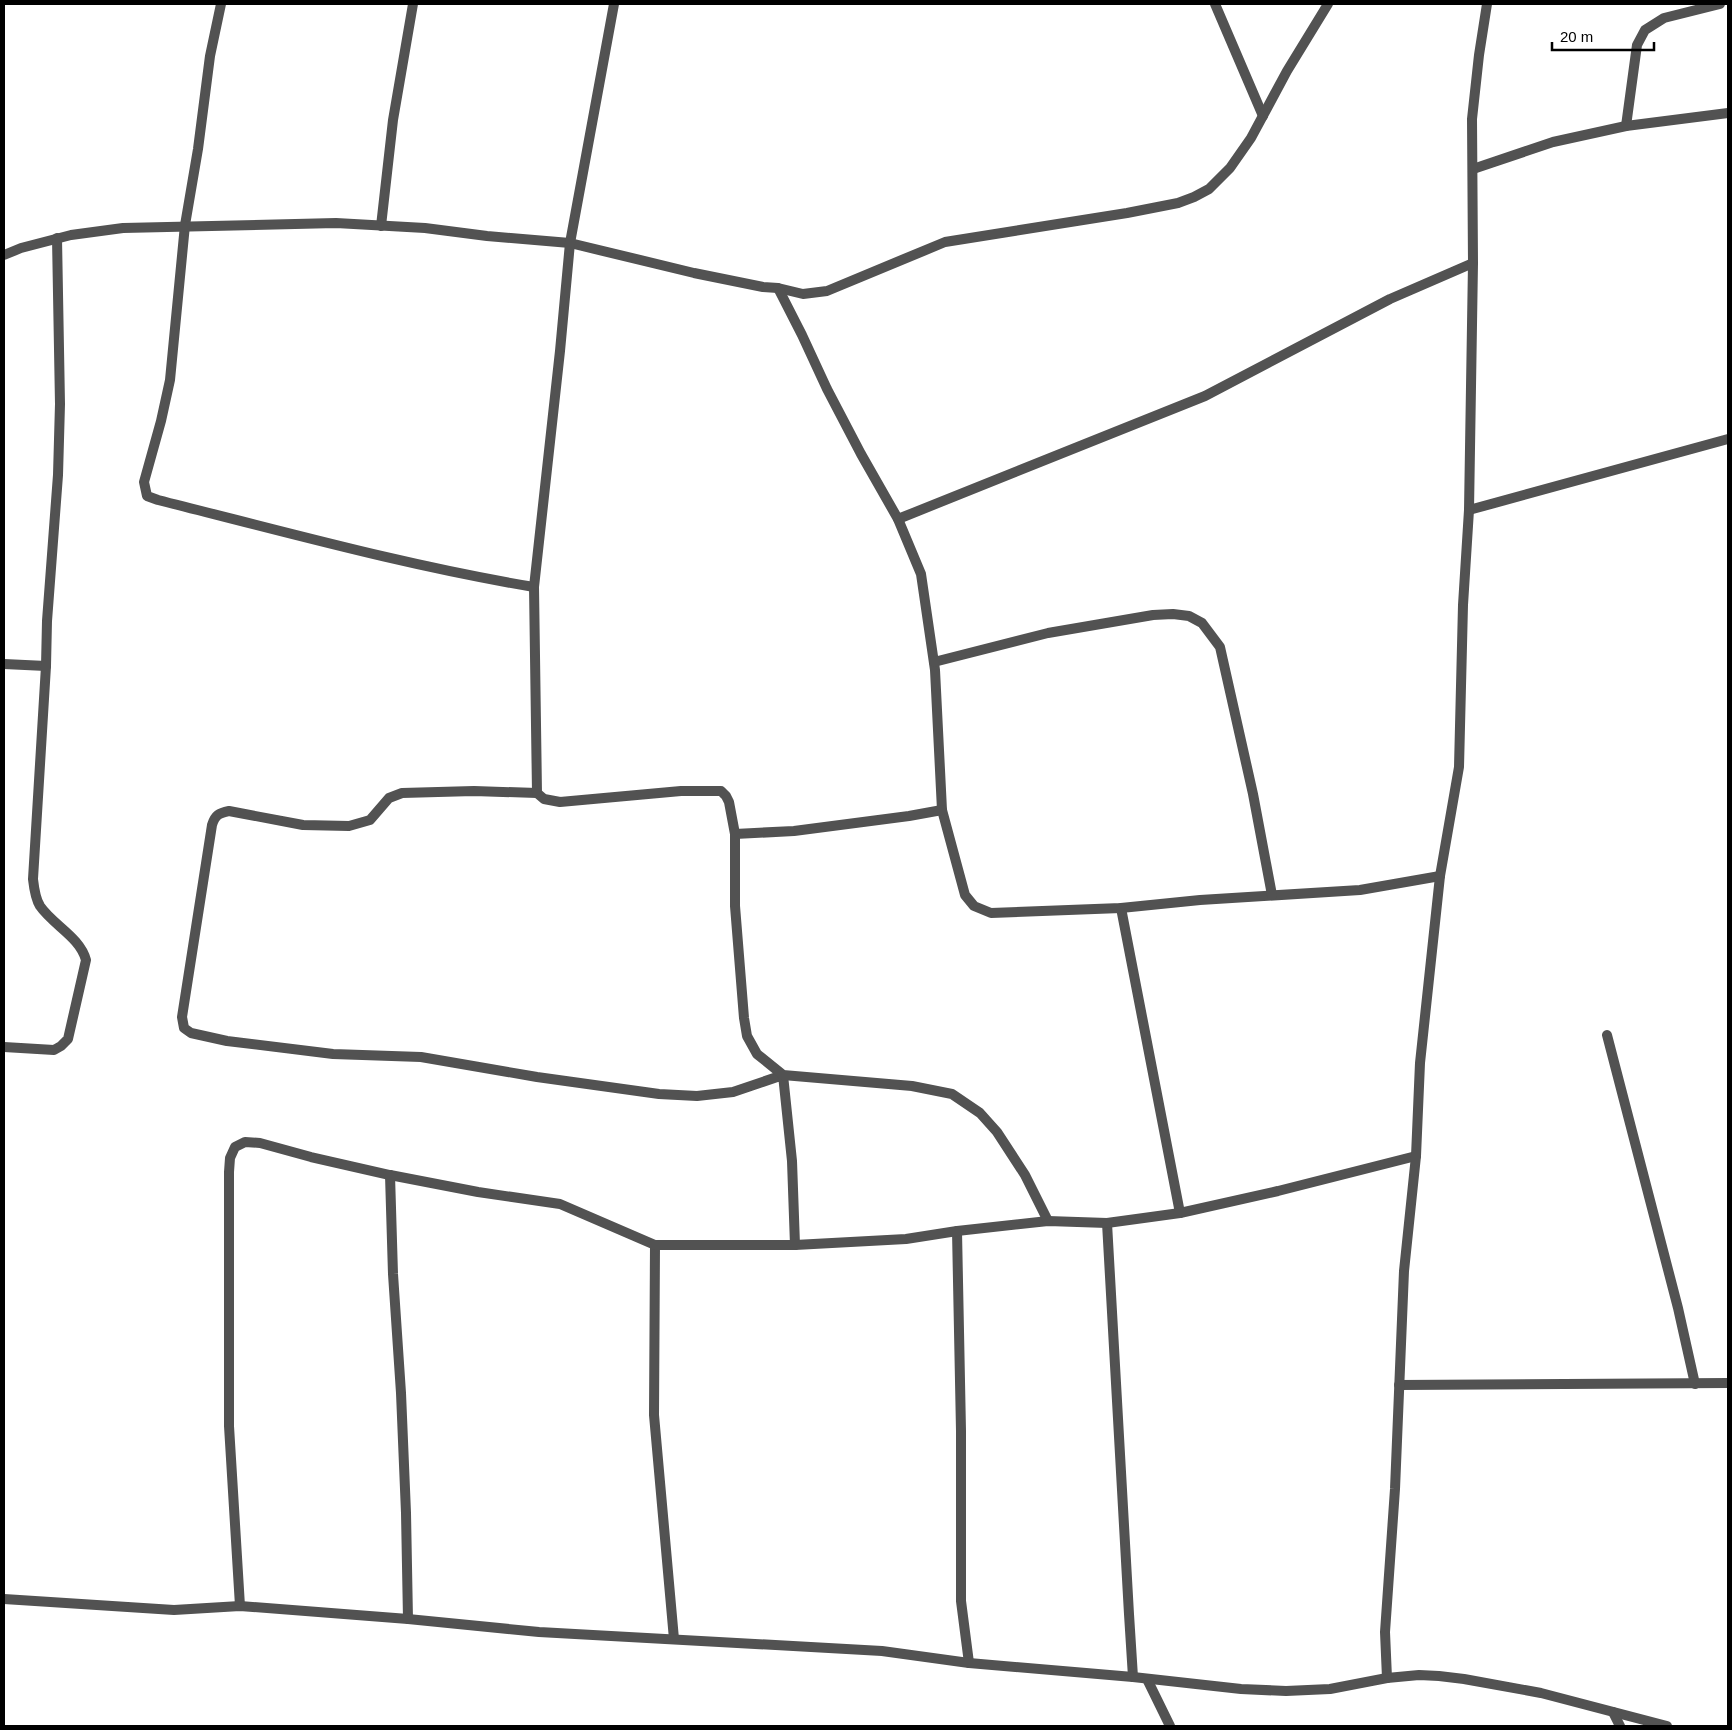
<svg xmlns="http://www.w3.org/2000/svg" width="1732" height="1730" viewBox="0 0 1732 1730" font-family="Arial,sans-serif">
<rect width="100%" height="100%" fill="#fff"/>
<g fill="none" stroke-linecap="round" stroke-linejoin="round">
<g stroke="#525252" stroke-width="10">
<path d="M221,4l-11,52 -12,93 -13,76 -15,155 -9,41 -17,61 3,14 11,4c124,31 249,66 376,87"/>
<path d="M1215,4l48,112"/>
<path d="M1626,126l11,-81 8,-15 19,-12 56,-14"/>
<path d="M1473,169l80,-27 73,-16 102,-13"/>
<path d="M381,226l12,-106 20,-116"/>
<path d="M4,255l17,-7 50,-13 52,-7 213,-5 89,5 62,8 83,7 124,30 69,14 15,1 25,6 24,-3 118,-49 182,-29 51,-10 16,-6 15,-8 21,-21 21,-30 36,-67 41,-67"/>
<path d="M778,288l24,47 25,54 34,65 37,65 23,55 14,96 7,140 23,85 9,11 17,7 130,-5 79,-8 160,-10 80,-14"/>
<path d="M1469,510l259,-71"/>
<path d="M898,519l307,-123 185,-97 83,-36"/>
<path d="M934,662l114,-29 105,-18 20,-1 16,2 13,7 18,24 33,147 19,101"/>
<path d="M4,664l42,2"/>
<path d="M537,793l-63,-2 -72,2 -13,5 -19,22 -21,6 -46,-1 -74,-14c-10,2 -14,4 -17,14l-30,192 2,11 7,5 36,8 106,13 88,3 116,20 122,17 38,2 36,-4 50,-17 9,86 3,84"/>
<path d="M735,834l59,-3 115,-15 33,-6"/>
<path d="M1121,908l59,305"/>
<path d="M1607,1035l71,273 17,76"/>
<path d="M4,1047l50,3 7,-4 7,-7 18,-79c-6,-23 -33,-35 -46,-54 -5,-8 -6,-18 -7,-27l13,-213 1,-45 11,-146 2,-71 -3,-166"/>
<path d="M390,1175l3,99 8,119 5,120 2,106"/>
<path d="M1107,1223c9,152 16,303 26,454"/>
<path d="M957,1231l4,200v170l8,62"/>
<path d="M655,1245l-1,170 20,224"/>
<path d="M1399,1385l329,-2"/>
<path d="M4,1599l170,11 66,-4 168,13 131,13 343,19 87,12 164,14 108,12 45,2 44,-2 57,-11 32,-3 20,1 25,3 77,14 126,33"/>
<path d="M240,1606l-11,-180v-254l1,-14 5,-11 10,-5 15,1 51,14 79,18 88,17 82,12 95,41h140l111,-6 51,-8 91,-10 59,2 44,-6 29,-4 98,-22 138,-35"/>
<path d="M1387,1678l-2,-46 10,-143 9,-218 12,-115 4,-93 20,-187 19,-109 4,-162 6,-95 4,-247 -1,-144 7,-64 8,-51"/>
<path d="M1147,1679l23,47"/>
<path d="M1613,1712l7,14"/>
</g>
<path stroke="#525252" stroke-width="10" d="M614,4l-44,239 -10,108 -26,236 3,206 7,6 16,3 121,-11h40l5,5 3,6 6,32v72l9,112 3,18 10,18 26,21 129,11 40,8 28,19 17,19 28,43 23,46"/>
</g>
<rect width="1732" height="1730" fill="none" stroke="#000000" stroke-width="10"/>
<path d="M1552 42v8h102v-8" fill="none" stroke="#000000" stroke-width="2.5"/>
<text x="1560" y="42" font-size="15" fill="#000000" stroke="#ffffff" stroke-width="4" paint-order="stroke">20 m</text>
</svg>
